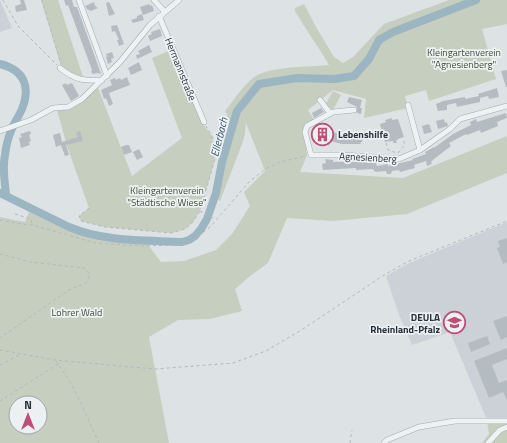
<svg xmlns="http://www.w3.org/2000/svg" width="507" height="443" viewBox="0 0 507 443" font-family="'Titillium Web',sans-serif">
<rect width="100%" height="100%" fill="#dde2e5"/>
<g fill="#cbd1d6">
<path d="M0,0l12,28 -12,4z"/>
<path d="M507,222v198h-20l-37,-88 -38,13 -13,-30 -13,-39 23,-13z"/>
</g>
<g fill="#c6cebf" fill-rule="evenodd">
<path d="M41,0h17l25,77 -11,-3 -11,-8z"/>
<path d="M449,0h58v24l-25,5 14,50 -67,22 -3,-11 -21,6 3,12 -44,10 2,-19 -33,-9 -25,20 6,10 -11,7 4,28 -7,17 103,6 104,-42v37l-100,41 -74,7 -46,-3 -19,45 -18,13 -15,13 7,22 -32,8 -32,1 -29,17 20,106h-169v-226l25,5 4,-10 36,17 44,11 37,2 15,20 23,-1 32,-11 16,-16 18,-28 -6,-14 21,-21 -19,-48 -1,11 -3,10 -22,57 -7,-6 17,-75 -5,-9c9,-11 17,-24 28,-33 14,-12 57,-11 76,-13 -11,-19 -23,-35 -34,-54v-3l9,-4 12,23 18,30 9,6 10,-6 31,-33zM16,403h24v24h-24z"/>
<path d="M171,50l32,74 9,12 3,23 -15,52 -8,12 -7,6 -14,4 -66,-6 -24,-6 -2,-5 10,-8 -22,-62 -10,-36c17,1 29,-11 41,-22l34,88 50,-38 -30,-80z"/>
<path d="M333,91l8,4 -8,15 -8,-5z"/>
<path d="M487,420h20v23h-25l7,-9z"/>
</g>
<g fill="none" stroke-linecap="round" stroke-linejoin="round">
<g stroke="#9bb5c2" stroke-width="8">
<path d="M0,64c24,6 31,22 22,45 -3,7 -8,14 -11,22 -3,7 -5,16 -6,24 -3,14 0,27 1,40"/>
<path d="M0,193l69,34c36,15 75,13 113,15l7,-2 6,-4 6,-7 6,-10 9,-26 6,-31 15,-51 22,-27 38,-6 37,1 20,-3 15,-17 10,-19 14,-8 83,-32"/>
</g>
</g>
<g fill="#b5bcc1">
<path d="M20,0h4l3,10 -11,2 -1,-6 6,-2z"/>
<path d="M64,0h8l2,7h3l24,67 -3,-1 -5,1 -2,-2 1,-2 -24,-65 -2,1z"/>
<path d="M94,2l1,4 3,2 -7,3 -4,-2 -2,-3z"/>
<path d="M109,2l6,12 -6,2 -3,-13z"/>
<path d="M149,4l1,2 2,-1 2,6 -11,4 -3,-8z"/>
<path d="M142,14l2,6 -11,3 -2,-3 6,-2v-2z"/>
<path d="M117,25l7,19 -5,2 -2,-6h2l-4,-9 -3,1 -1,-6z"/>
<path d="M160,29l2,7 -12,5 -2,-5 4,-2 -1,-2z"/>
<path d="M149,45l3,7 -15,7 -1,-4 4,-1 -2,-3z"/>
<path d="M112,52l2,6 -3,1 1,3 -4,2 -2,-7h1l-1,-3z"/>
<path d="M139,62l3,8 -11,5 -3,-7z"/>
<path d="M507,70v17h-1l-5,-16z"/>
<path d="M127,77l3,8 -21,8 4,11 -4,2 -3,-8 -2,1 -3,-9 11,-5 -2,-5 5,-2 1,2 4,-2 1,2z"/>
<path d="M66,83l1,2 5,-2 7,13 -8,5 -9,-16z"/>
<path d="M497,88l2,9 -10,2 -1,-3 -8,2v4l-19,4 -4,1 -1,-4 -9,2v5l-9,1 -2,-7 7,-3 22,-4v2l14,-3 -1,-2z"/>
<path d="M349,97l13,3 -2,8h2l-1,6 -4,-1v-6l-10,-5z"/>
<path d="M321,108l3,4 -10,6 -2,-5z"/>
<path d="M506,113l1,5 -10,4 1,4 -17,7 -1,-3 -13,5 -1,-1 -17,9 2,3 -17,13 -3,3 1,2 -5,2 -1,-5 -12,4 1,3 -15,4 -1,-2 -7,1 -1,3h-4l-1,-3 -11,1 -1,-2 -2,-1 -16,1v-2l-33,2 -1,-6 4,-1 -1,-4 8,1v2l34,-1v2h9l1,3 11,-2v2l25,-6 -1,-1 14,-5 -1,-2 9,-5v1l19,-14 18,-9 -1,-3 6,-3 1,3z"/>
<path d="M392,118v2l6,-1 6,18 -6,2 -2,2 1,2h-4v-2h-2l-6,1 -5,-18 6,-2 -1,-2z"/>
<path d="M444,119l1,4 2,-1 1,4 -10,3 -2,-8z"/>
<path d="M321,123l10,17 2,-7 1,-1 7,4h15l2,-4 7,5 -5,7h-18l-12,-3 -1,4 -7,-2 -8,-15z"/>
<path d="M429,124l3,8 -8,2 -2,-8z"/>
<path d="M30,131l1,3 -2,1 2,6 -2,1 1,3 -9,3 -2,-10 3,-1 -2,-3z"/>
<path d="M80,131l3,10 -17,4 3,10 -4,1 -4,-11 -5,2 -3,-12 7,-2 2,9 16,-5 -2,-4z"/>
<path d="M126,145h3l3,7 -8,3 -3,-8z"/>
<path d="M139,149l4,8 -6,3 -4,-8z"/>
<path d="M507,238v24l-4,2 -6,-16 3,-1 -2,-6z"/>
<path d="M507,316v21l-6,3 -8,-19z"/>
<path d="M487,336l3,8 -19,8 -3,-9z"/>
<path d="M507,348v11l-15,6 7,18 8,-3v20l-4,-8 -14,6 -15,-37z"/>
</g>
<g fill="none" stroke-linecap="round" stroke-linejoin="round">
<defs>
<g id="minor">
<path d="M79,0l28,76"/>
<path d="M154,0l10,11"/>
<path d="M159,16l45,106"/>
<path d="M60,68c15,12 24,13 42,12"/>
<path d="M320,100l10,13"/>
<path d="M408,105l12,45"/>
<path d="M354,110l-21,2 -26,14 -2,6 6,23h32l56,4 21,-9 30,-21 10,-10 47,-13"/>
<path d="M0,131l31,-11 22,-12 15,-1 14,-8 38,-37 30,-37 29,-25"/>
<path d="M384,443l3,-3 32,-13 36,-6h52"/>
<path d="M488,443l12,-13 7,-3"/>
</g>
</defs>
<use href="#minor" stroke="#a3aaae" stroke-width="6"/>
<g stroke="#b3b8bc" stroke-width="1" stroke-dasharray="3 3" stroke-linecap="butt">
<path d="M3,0l15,26 39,39"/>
<path d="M42,0l19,64"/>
<path d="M386,143l2,7 9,3"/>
<path d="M398,153l7,-8 -2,-6"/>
<path d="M89,208l-10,8 2,5 24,6 66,6 14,-4 7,-6 8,-12 15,-52 -3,-23 -6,-10"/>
<path d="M200,211l15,8"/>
<path d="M15,214l16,5 1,5"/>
<path d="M0,220l21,4 11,1 64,18 47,3 40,-1 13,-7 14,-11 39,-45 16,-13 15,-7 26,-6"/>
<path d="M0,254l31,8 53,6 3,3 3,4 -4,8 -17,7 -69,48"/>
<path d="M0,350l55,10 100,9 78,-6 33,-12 37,-22 81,-54 25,-14 98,-40"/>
<path d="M56,361l13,19 10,19 20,44"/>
<path d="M0,365l21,-11"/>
<path d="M0,401l58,-37"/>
<path d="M350,443l2,-13"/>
</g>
<use href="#minor" stroke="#eff2f4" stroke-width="5"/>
</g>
<defs>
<symbol id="building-ring" viewBox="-11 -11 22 22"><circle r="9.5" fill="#ecf0f3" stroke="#be4e74" stroke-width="1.5"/><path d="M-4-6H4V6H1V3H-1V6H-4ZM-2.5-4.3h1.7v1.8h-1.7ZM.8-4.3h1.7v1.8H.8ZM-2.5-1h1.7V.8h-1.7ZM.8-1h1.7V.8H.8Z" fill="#be4e74"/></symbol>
<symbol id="school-ring" viewBox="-11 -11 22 22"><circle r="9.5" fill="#ecf0f3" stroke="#be4e74" stroke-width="1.5"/><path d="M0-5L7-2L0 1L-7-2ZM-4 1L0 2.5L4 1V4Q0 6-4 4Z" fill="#be4e74"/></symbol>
</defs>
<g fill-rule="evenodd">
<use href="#building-ring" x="310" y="122" width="25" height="25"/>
<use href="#school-ring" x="442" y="310" width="25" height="25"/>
</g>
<g text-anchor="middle" stroke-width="3.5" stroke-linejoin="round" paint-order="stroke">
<g font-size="10" fill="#425437" stroke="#ecf0f3">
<text x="464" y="56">Kleingartenverein<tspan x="464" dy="12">"Agnesienberg"</tspan></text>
<text x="167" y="194">Kleingartenverein<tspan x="167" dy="12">"Städtische Wiese"</tspan></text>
<text x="77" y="316">Lohrer Wald</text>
</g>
<g font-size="10" fill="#28323a" stroke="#ecf0f3">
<text transform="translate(181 69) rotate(68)" y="4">Hermannstraße</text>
<text transform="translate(368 157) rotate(3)" y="4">Agnesienberg</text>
</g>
<g font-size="10" font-weight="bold" fill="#28323a" stroke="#ecf0f3" text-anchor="start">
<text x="338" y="138">Lebenshilfe</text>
<text x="440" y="321" text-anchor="end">DEULA<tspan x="440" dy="12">Rheinland-Pfalz</tspan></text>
</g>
<g font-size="11" font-style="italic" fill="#375769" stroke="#ecf0f3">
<text transform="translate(219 137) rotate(-76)" y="4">Ellerbach</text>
</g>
</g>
<g transform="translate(28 415)"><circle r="19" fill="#ecf0f3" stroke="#9ea4a9"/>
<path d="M0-3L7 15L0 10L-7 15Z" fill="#be4e74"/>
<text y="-6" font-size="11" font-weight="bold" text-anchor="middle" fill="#28323a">N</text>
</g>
</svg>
